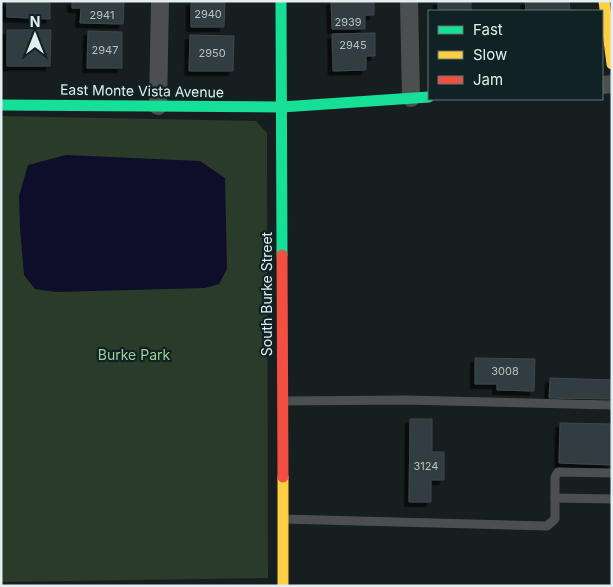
<svg xmlns="http://www.w3.org/2000/svg" width="613" height="587" viewBox="0 0 613 587" font-family="Inter,sans-serif">
<defs>
<filter id="shadow"><feDropShadow dx="-4.5" dy="4.5" stdDeviation="0" flood-color="#0009"/></filter>
</defs>
<rect width="100%" height="100%" fill="#161e20"/>
<path fill="#2b3b2a" d="M1,116l255,5 11,12 1,445 -267,4z"/>
<path fill="#0e0e2a" d="M66,155l134,6 25,17 2,91 -8,15 -14,4 -149,4 -21,-3 -11,-14 -4,-47 -1,-32 9,-31z"/>
<g fill="#333d42" stroke="#41474a" filter="url(#shadow)">
<path d="M7,1h43v18l-43,-2z"/>
<path d="M72,1h52l-1,23 -43,-1 1,-15h-9z"/>
<path d="M191,1h34l-1,26h-33z"/>
<path d="M331,1h43v14h-9v14h-33z"/>
<path d="M438,1h33v10h-28v-2h-5z"/>
<path d="M525,1h44l1,10h-44z"/>
<path d="M7,30h44l-1,36h-43z"/>
<path d="M88,31l34,1v36h-35z"/>
<path d="M375,33v23h-9v14l-33,1 -1,-37z"/>
<path d="M190,35l44,1 -1,35h-44z"/>
<path d="M475,358l60,1 -1,32 -37,-1v-6h-22z"/>
<path d="M550,378l62,2v19l-63,-1z"/>
<path d="M410,419h22v33h12v28h-13v22h-22z"/>
<path d="M560,423l52,1v41l-53,-2z"/>
</g>
<g fill="none" stroke-linecap="round" stroke-linejoin="round">
<g stroke="#4c4f4f" stroke-width="9">
<path d="M282,401l124,-1 206,5"/>
<path d="M555,498l57,1"/>
<path d="M283,519l264,7 8,-7v-42l3,-5 54,1"/>
</g>
<g stroke="#4c4f4f" stroke-width="18">
<path d="M409,1l2,97"/>
<path d="M602,85l10,-1"/>
<path d="M158,106l2,-105"/>
</g>
<g stroke="#16e098" stroke-width="11">
<path d="M281,1l1,254"/>
<path d="M1,105l281,2 147,-10"/>
</g>
<g stroke="#ffcf43" stroke-width="11">
<path d="M604,1l8,63"/>
<path d="M283,477v109"/>
</g>
<path stroke="#f24e42" stroke-width="11" d="M282,255l1,222"/>
</g>
<g text-anchor="middle" stroke-width="4.5" stroke-linejoin="round" paint-order="stroke">
<g font-size="11" fill="#b7c2c4">
<text x="208" y="18">2940</text>
<text x="102" y="19">2941</text>
<text x="348" y="26">2939</text>
<text x="353" y="49">2945</text>
<text x="105" y="54">2947</text>
<text x="212" y="57">2950</text>
<text x="505" y="375">3008</text>
<text x="426" y="470">3124</text>
</g>
<g font-size="14" fill="#e3eef0" stroke="#112225">
<text transform="translate(142 91) rotate(1)" y="5">East Monte Vista Avenue</text>
<text transform="translate(267 294) rotate(-90)" y="5">South Burke Street</text>
</g>
<g font-size="14" fill="#9fcf98" stroke="#112225">
<text x="134" y="360">Burke Park</text>
</g>
</g>
<rect width="613" height="587" fill="none" stroke="#e3eef0" stroke-width="5"/>
<rect x="428" y="10" width="175" height="90" fill="#112225" stroke="#657476"/>
<rect x="438" y="26" width="25" height="8" fill="#16e098" stroke="#657476"/>
<text x="473" y="35" font-size="15" fill="#e3eef0">Fast</text>
<rect x="438" y="51" width="25" height="8" fill="#ffcf43" stroke="#657476"/>
<text x="473" y="60" font-size="15" fill="#e3eef0">Slow</text>
<rect x="438" y="76" width="25" height="8" fill="#f24e42" stroke="#657476"/>
<text x="473" y="85" font-size="15" fill="#e3eef0">Jam</text>
<g transform="translate(35 35)" stroke="#112225" stroke-width="4" paint-order="stroke">
<path d="M0-4L9 19L0 12L-9 19Z" fill="#e3eef0"/>
<text y="-8" font-size="14" font-weight="bold" text-anchor="middle" fill="#e3eef0">N</text>
</g>
</svg>
